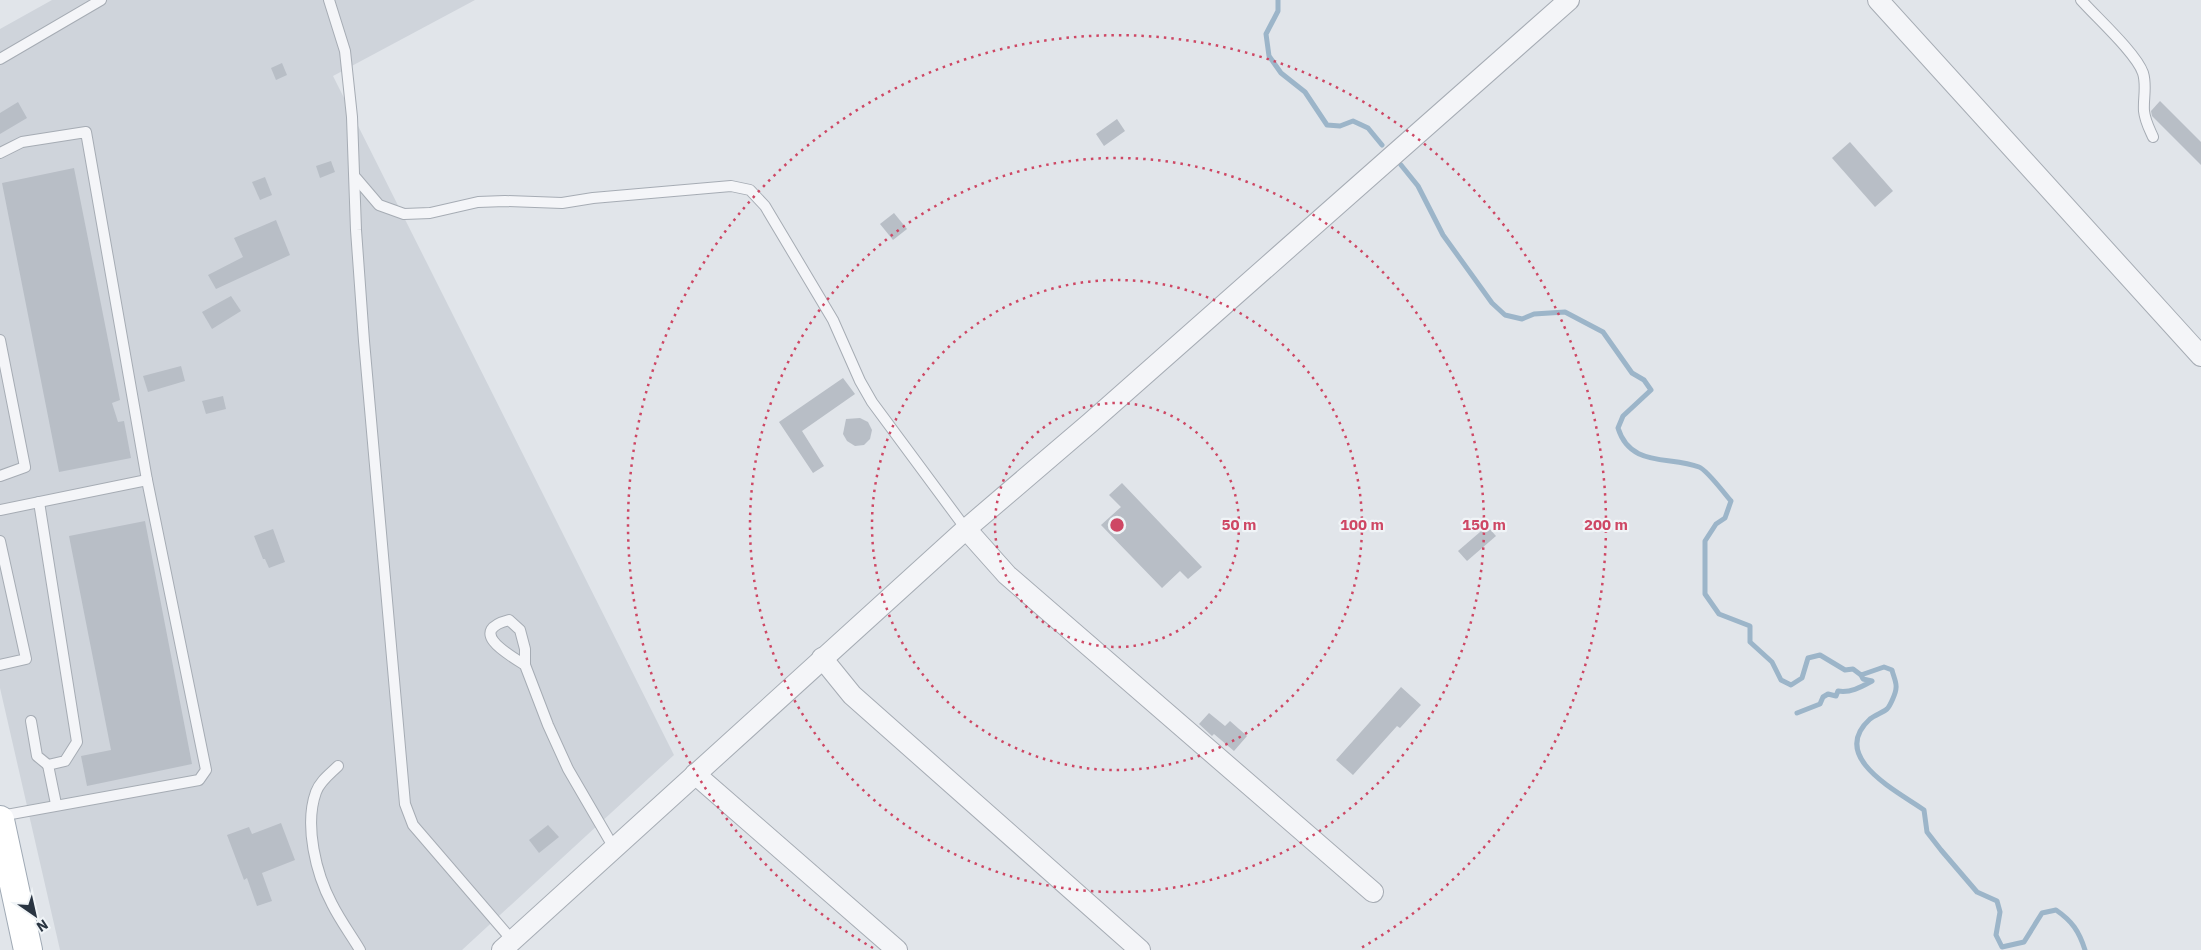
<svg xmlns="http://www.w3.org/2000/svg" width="2201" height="950" viewBox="0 0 2201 950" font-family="'IBM Plex Sans',sans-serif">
<rect width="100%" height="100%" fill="#e1e5ea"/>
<path fill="#cfd4db" d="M52,0h423l-142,76 341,679 -212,195h-402l-60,-262v-659z"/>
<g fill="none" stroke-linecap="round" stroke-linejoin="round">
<g stroke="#9cb5c9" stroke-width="5">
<path d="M1278,0v11l-12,23 3,22 12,17 24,19 22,33 13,1 13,-5 15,7 14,17"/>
<path d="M1401,165l17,21 25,49 49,68 13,12 17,4 12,-5 31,-2 38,20 29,41 12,7 7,10 -28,26 -5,12c12,39 50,28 81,39 8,3 25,26 32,34l-6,17 -9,6 -11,17v53l14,20 31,12v16l22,20 9,18 10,5 11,-7 6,-20 12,-3 25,15 8,-1 8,6 23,-8 8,3c1,5 5,13 4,18 0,5 -6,18 -9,21 -5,4 -12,6 -17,10 -42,38 27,72 54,91l3,22 14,18 36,42 20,9 3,11 -4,23 6,12 22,-5 18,-29 14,-3c16,11 23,21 29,40"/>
<path d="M1797,713l23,-9 3,-7 5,-3 8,2 2,-5c13,2 23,-4 34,-10l-9,-2 -2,-4"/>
</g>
</g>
<g fill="#b8bec6">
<path d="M282,63l5,12 -11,5 -5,-12z"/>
<path d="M2160,101l41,41v23l-49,-49 -1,-5z"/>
<path d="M18,102l9,16 -27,16v-21z"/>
<path d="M1117,119l8,12 -21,15 -8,-12z"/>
<path d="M1850,142l43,49 -18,16 -43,-49z"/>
<path d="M331,161l4,11 -15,6 -4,-12z"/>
<path d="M74,168l46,232 -8,3 6,19 6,-1 7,37 -72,14 -57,-289z"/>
<path d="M265,177l7,18 -12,5 -8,-18z"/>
<path d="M894,213l13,16 -14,11 -13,-16z"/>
<path d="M276,220l14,35 -74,34 -8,-14 35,-18 -9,-19z"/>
<path d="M231,296l10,15 -29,18 -10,-17z"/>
<path d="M181,366l4,15 -37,11 -5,-16z"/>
<path d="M843,378l12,16 -53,37 22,35 -11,7 -34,-51z"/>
<path d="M223,396l3,13 -20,5 -4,-13z"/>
<path d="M860,418l8,4 4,8 -2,9 -6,6 -9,1 -8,-5 -4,-7 3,-15z"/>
<path d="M1122,483l80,84 -14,12 -8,-8 -18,17 -61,-63 20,-18 -12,-12z"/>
<path d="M145,521l47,243 -105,22 -6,-30 30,-6 -42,-214z"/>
<path d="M1487,526l9,10 -29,25 -9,-10z"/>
<path d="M273,529l12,33 -16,6 -4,-9h-2l-9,-23z"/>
<path d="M1401,687l20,18 -21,23 -3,-2 -44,49 -17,-15z"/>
<path d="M1209,713l16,13 5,-5 17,15 -13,15 -20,-17 -2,2 -13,-12z"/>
<path d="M281,823l14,37 -33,13 10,28 -15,5 -10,-28 -3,2 -17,-45 22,-8 3,7z"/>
<path d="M548,825l11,12 -20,16 -10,-13z"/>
</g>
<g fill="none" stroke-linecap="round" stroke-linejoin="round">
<defs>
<g id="service">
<path d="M329,0l16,51 7,66 4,113 8,111 41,463 8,21 99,115"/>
<path d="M2081,0c15,17 55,53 62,73 4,13 0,26 1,38 1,10 5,17 9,26"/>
<path d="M0,59l101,-59"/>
<path d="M0,153l22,-11 64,-10 61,348 59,290 -7,10 -199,36"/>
<path d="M356,178l23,27 25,9 26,-1 48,-11 27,-1 57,2 31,-5 138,-12 19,4 15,16 68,114 27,61 12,21 94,127"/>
<path d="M0,340l25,127 -25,9"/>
<path d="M39,502l38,240 -12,19 -17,4 8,39"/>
<path d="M0,510l147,-30"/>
<path d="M0,541l26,118 -26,6"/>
<path d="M525,665c-16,-10 -59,-34 -16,-45l11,10 5,19v16l23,60 20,44 46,79"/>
<path d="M31,721l6,35 11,9"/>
<path d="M338,766c-8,8 -18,15 -22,26 -12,33 0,82 16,112 8,16 19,31 28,46"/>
</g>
<g id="minor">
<path d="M1878,0l323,356"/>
<path d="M966,529l41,46 366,317"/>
<path d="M822,658l30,37 288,255"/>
<path d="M695,774l202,176"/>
<path d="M502,950l464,-421 124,-106 479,-423"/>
</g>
<path id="primary" d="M0,820l28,130"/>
</defs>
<use href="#service" stroke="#a6acb4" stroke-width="12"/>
<use href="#minor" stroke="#a6acb4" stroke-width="22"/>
<use href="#primary" stroke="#a0aab5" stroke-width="30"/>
<use href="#service" stroke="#f4f5f8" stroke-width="10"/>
<use href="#minor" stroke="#f4f5f8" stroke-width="20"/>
<use href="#primary" stroke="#fff" stroke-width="28"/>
</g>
<g fill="none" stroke="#ce4764" stroke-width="2.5" stroke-dasharray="2.5 5">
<circle cx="1117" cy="525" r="122"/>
<circle cx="1117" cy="525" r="245"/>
<circle cx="1117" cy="525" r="367"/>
<path d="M873 948A489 489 0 1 1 1361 948"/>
</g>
<circle cx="1117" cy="525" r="8" fill="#ce4764" stroke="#f0f4f7" stroke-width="2.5"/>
<g font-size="15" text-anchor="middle" font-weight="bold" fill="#ce4764" stroke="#f0f4f7" stroke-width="4.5" stroke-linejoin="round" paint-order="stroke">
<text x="1239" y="530">50 m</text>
<text x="1362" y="530">100 m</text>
<text x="1484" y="530">150 m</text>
<text x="1606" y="530">200 m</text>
</g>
<g transform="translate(35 915) rotate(146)" stroke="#f0f4f7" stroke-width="4" paint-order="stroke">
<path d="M0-4L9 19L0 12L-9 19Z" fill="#293441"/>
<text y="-8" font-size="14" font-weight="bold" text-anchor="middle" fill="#293441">N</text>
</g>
</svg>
